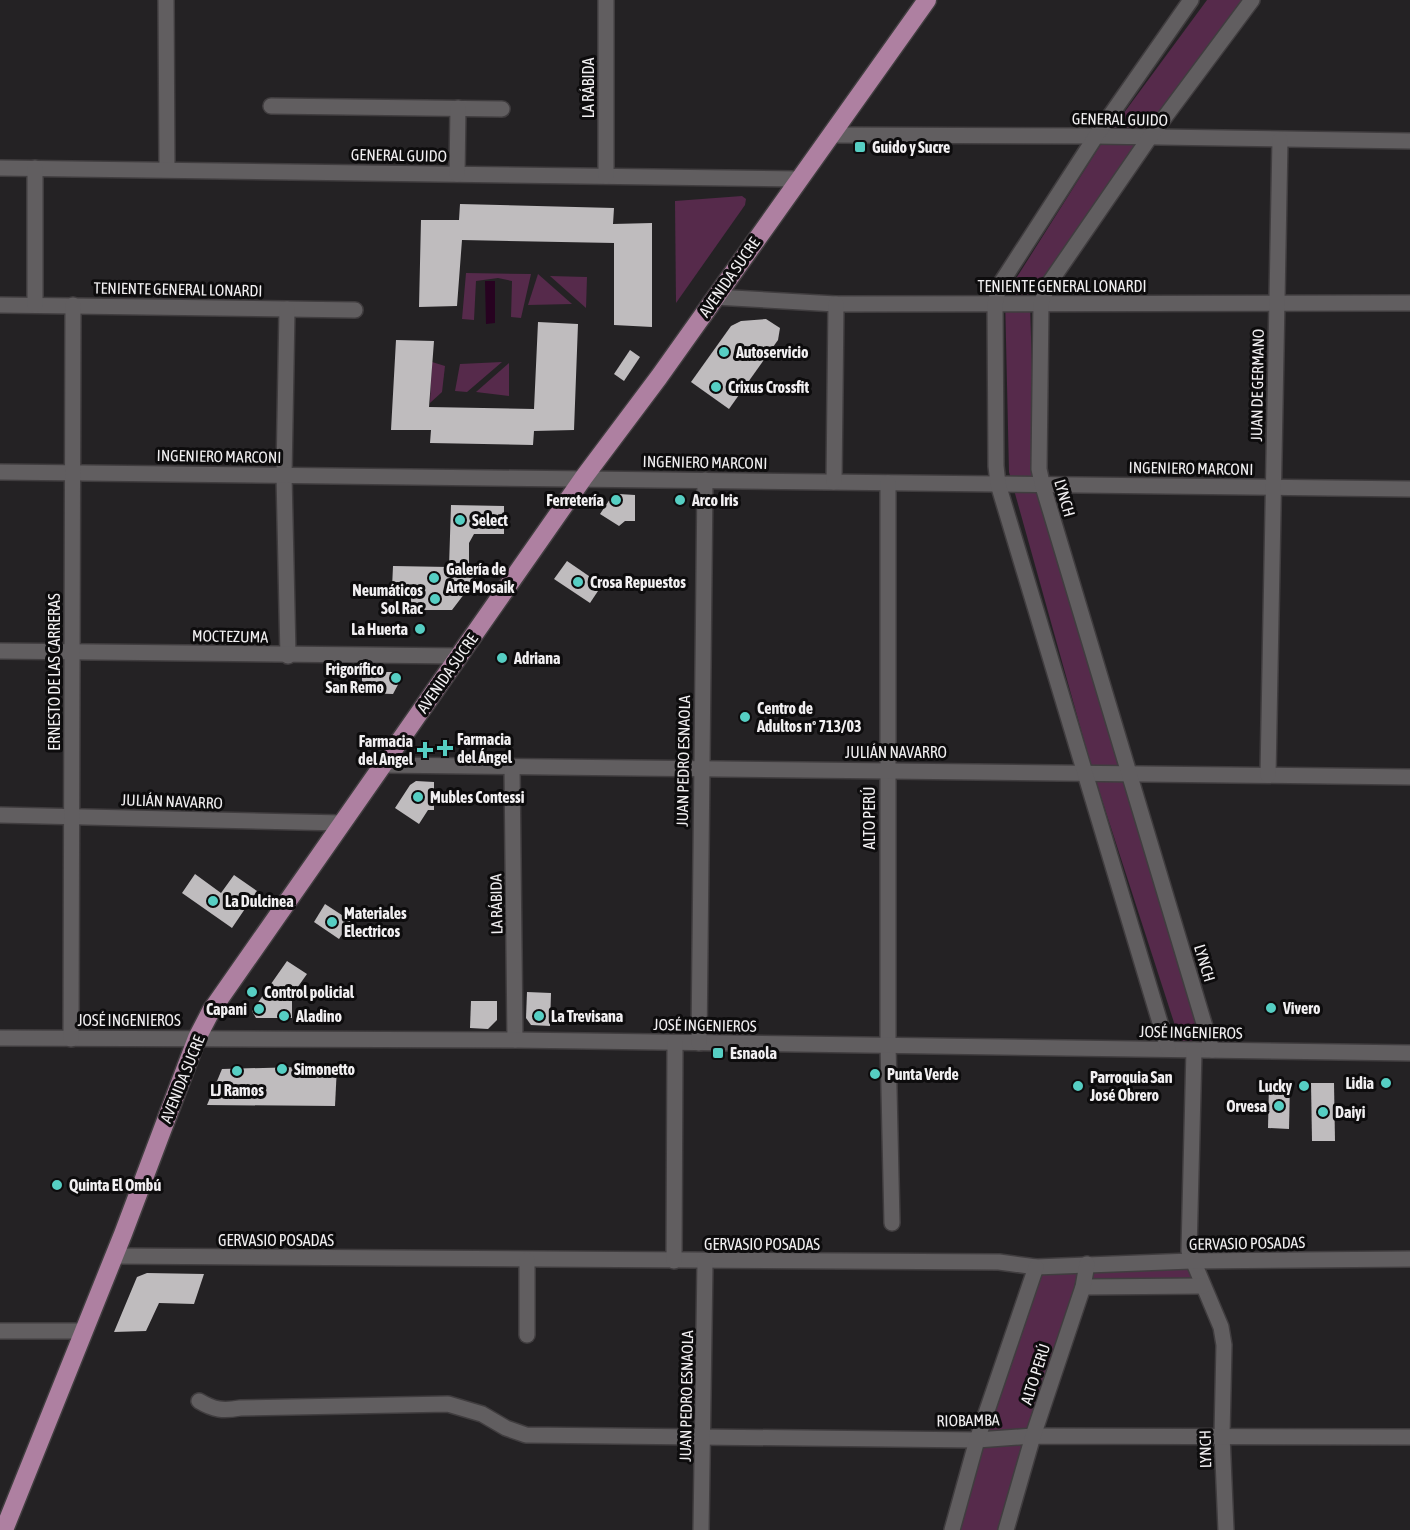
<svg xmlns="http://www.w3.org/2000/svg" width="1410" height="1530" viewBox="0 0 1410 1530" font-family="'Asap Condensed',sans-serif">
<rect width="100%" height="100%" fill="#242224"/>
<g fill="#562a4b">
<path d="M1207,0h36l-99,135 -114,167 5,172 170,569 -25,-2 -88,-272 -83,-297 -4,-176 96,-152z"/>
<path d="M742,196l4,3 -1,6 -69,98 -1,-102z"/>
<path d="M466,273l65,1 -10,44 -10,-1 1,-36 -14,-3 -22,3 -2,39 -12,-1z"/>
<path d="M538,274l34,30 -44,1z"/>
<path d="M550,276l37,1 -1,31z"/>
<path d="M432,362l13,4 -3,26 -12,11z"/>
<path d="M502,362l-35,30 -12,-1 5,-27z"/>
<path d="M509,363v33l-33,-4z"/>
<path d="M1191,1261l12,25 -120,1 -77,243h-54l84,-263z"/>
</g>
<path fill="#270220" d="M485,281h10v42l-9,1z"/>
<g fill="#bfbcbe">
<path d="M460,204l154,4 -1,16 39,-1v104l-38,-2v-82l-152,-3 -5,66 -38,1 2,-87h38z"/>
<path d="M766,319l14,9 -2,12 -49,69 -38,-27 40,-56 10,-5z"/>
<path d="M538,322l40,2 -4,106 -40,1 -1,14 -103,-2 1,-13h-40l5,-90 38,1 -5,66 105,2z"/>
<path d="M630,350l10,7 -16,24 -10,-7z"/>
<path d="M619,494l16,1v26h-10l-6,5 -19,-12 10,-15z"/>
<path d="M451,505l53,1v28h-30l-5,9v24l15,1 -32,42h-41v-22h-19l1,-22 56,1z"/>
<path d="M567,561l35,24 -12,18 -36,-24z"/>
<path d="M362,672h36l3,7 -8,15 -31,-1z"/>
<path d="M416,781l18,1v28h-6l-9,14 -24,-16 15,-23z"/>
<path d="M195,874l26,19 13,-18 23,16 -25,37 -50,-35z"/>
<path d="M325,904l26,17 -12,18 -25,-17z"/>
<path d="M287,961l20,13 -15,21v23h-36l-4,-7z"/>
<path d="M527,992l24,1 -1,33 -19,-1 -5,-7z"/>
<path d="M471,1001h26v19l-9,9 -18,-1z"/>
<path d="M337,1066l-2,40 -128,-1 15,-36z"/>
<path d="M1269,1083h21l-1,46 -21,-1z"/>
<path d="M1311,1083h23l1,58h-23z"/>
<path d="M147,1273l57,1 -10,30 -35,-1 -13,28 -32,1 23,-55z"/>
</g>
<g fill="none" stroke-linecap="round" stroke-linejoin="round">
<defs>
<g id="minor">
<path d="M166,0l1,169"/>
<path d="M271,106l231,3"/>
<path d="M830,135l266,1 314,5"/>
<path d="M0,168l798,11"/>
<path d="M457,174l1,-66"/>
<path d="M606,176v-176"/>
<path d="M715,297l121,7 574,-1"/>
<path d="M0,305l355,5"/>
<path d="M35,305v-137"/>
<path d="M287,309l-3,166 4,181"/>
<path d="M0,472l1410,17"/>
<path d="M834,482l2,-178"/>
<path d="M888,483v562l4,178"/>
<path d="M0,651l459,5"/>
<path d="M382,765l1028,12"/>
<path d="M512,767l3,273"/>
<path d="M1268,775l12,-635"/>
<path d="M0,815l342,8"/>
<path d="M0,1038l515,2 895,13"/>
<path d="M71,1039l2,-734"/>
<path d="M699,1043l6,-563"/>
<path d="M1168,1049l-170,-565 -2,-18 -1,-162 4,-18 97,-150 95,-136"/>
<path d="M1194,1050l-5,201 32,76 3,18 -2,90 4,95"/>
<path d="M1212,1050l-170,-567 -3,-14 2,-165 7,-19 102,-148 102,-137"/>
<path d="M114,1256l885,6 37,5 155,-6 219,-2"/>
<path d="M674,1261l1,-218"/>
<path d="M1083,1287l120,-1"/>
<path d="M0,1331h82"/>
<path d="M527,1335v-75"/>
<path d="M199,1401c15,9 24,10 41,7l208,-4 34,10 24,14 20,7 451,5 56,-4 377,1"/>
<path d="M701,1530l4,-268"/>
<path d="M952,1530l25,-90 59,-173"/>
<path d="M1006,1530l27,-94 50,-149 4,-23"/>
</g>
<path id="major" d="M4,1530l119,-296 74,-196 14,-27 373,-534 75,-100 268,-377"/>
</defs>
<use href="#minor" stroke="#403d3f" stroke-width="18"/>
<use href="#major" stroke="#403d3f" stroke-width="21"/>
<use href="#minor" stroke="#615e60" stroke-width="15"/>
<use href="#major" stroke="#ae80a1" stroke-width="18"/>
</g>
<g fill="#56cec3" stroke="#0d0c0d" stroke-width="2">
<rect x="854" y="141" width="12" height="12" rx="3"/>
<circle cx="724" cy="352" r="6"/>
<circle cx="716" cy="387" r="6"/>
<circle cx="616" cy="500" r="6"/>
<circle cx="680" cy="500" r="6"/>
<circle cx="460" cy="520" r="6"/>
<circle cx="434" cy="578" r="6"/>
<circle cx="578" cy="582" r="6"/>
<circle cx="435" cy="599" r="6"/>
<circle cx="420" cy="629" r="6"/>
<circle cx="502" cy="658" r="6"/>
<circle cx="396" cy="678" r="6"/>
<circle cx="745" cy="717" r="6"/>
<path d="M442 739h6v6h6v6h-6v6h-6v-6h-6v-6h6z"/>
<path d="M422 741h6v6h6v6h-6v6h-6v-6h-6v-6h6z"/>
<circle cx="418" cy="797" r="6"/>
<circle cx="213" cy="901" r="6"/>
<circle cx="332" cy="922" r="6"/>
<circle cx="252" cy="992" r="6"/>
<circle cx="1271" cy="1008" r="6"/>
<circle cx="259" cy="1009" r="6"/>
<circle cx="284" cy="1016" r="6"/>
<circle cx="539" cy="1016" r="6"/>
<rect x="712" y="1047" width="12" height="12" rx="3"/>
<circle cx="282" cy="1069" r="6"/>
<circle cx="237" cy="1071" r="6"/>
<circle cx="875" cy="1074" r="6"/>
<circle cx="1386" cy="1083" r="6"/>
<circle cx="1078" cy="1086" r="6"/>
<circle cx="1304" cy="1086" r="6"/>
<circle cx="1279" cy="1106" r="6"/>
<circle cx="1323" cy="1112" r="6"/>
<circle cx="57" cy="1185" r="6"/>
</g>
<g text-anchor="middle" stroke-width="6" stroke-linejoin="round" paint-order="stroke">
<g font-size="16" fill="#f1eff1" stroke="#0d0c0d">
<text transform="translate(588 88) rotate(-90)" y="6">LA RÁBIDA</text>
<text transform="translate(1120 119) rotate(1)" y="6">GENERAL GUIDO</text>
<text transform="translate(399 155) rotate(1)" y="6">GENERAL GUIDO</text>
<text transform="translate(729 277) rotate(-55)" y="6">AVENIDA SUCRE</text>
<text x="1062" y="292">TENIENTE GENERAL LONARDI</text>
<text transform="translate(178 289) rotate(1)" y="6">TENIENTE GENERAL LONARDI</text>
<text transform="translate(1257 385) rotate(-89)" y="6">JUAN DE GERMANO</text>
<text transform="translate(219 456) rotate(1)" y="6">INGENIERO MARCONI</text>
<text transform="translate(705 462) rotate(1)" y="6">INGENIERO MARCONI</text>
<text transform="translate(1191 468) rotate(1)" y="6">INGENIERO MARCONI</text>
<text transform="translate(1065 498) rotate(74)" y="6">LYNCH</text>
<text transform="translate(230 636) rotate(1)" y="6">MOCTEZUMA</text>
<text transform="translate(54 672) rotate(-90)" y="6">ERNESTO DE LAS CARRERAS</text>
<text transform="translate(447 673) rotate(-55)" y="6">AVENIDA SUCRE</text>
<text x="896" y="758">JULIÁN NAVARRO</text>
<text transform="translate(683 761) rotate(-89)" y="6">JUAN PEDRO ESNAOLA</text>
<text transform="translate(172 801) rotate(2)" y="6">JULIÁN NAVARRO</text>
<text transform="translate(869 818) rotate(-90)" y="6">ALTO PERÚ</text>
<text transform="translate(496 904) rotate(-91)" y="6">LA RÁBIDA</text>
<text transform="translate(1205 963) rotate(73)" y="6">LYNCH</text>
<text x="129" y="1026">JOSÉ INGENIEROS</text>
<text transform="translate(705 1025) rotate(1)" y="6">JOSÉ INGENIEROS</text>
<text transform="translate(1191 1032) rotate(1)" y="6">JOSÉ INGENIEROS</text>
<text transform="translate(182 1079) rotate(-68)" y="6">AVENIDA SUCRE</text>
<text x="276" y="1246">GERVASIO POSADAS</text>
<text transform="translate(1247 1243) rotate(-1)" y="6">GERVASIO POSADAS</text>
<text x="762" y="1250">GERVASIO POSADAS</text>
<text transform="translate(1035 1374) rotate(-72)" y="6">ALTO PERÚ</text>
<text transform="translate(686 1396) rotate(-89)" y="6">JUAN PEDRO ESNAOLA</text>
<text transform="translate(968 1420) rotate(-1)" y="6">RIOBAMBA</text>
<text transform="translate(1205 1449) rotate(-91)" y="6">LYNCH</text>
</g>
<g font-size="16" font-weight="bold" fill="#f1eff1" stroke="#0d0c0d" text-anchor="start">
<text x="872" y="153">Guido y Sucre</text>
<text x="736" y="358">Autoservicio</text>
<text x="728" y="393">Crixus Crossfit</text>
<text x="604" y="506" text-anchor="end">Ferretería</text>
<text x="692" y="506">Arco Iris</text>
<text x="472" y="526">Select</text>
<text x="446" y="575">Galería de<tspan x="446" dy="18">Arte Mosaik</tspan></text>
<text x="590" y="588">Crosa Repuestos</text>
<text x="423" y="596" text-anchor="end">Neumáticos<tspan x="423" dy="18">Sol Rac</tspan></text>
<text x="408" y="635" text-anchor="end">La Huerta</text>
<text x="514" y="664">Adriana</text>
<text x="384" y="675" text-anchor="end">Frigorífico<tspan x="384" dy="18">San Remo</tspan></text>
<text x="757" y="714">Centro de<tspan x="757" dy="18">Adultos nº 713/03</tspan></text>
<text x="457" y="745">Farmacia<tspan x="457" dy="18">del Ángel</tspan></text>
<text x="413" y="747" text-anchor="end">Farmacia<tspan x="413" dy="18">del Angel</tspan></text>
<text x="430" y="803">Mubles Contessi</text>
<text x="225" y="907">La Dulcinea</text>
<text x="344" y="919">Materiales<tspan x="344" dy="18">Electricos</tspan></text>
<text x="264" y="998">Control policial</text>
<text x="1283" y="1014">Vivero</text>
<text x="247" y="1015" text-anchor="end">Capani</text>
<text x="296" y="1022">Aladino</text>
<text x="551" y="1022">La Trevisana</text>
<text x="730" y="1059">Esnaola</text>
<text x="294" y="1075">Simonetto</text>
<text x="887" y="1080">Punta Verde</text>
<text x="1090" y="1083">Parroquia San<tspan x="1090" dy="18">José Obrero</tspan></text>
<text x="1374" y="1089" text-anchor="end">Lidia</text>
<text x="1292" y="1092" text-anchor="end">Lucky</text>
<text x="237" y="1096" text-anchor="middle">LJ Ramos</text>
<text x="1267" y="1112" text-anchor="end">Orvesa</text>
<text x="1335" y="1118">Daiyi</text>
<text x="69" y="1191">Quinta El Ombú</text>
</g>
</g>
</svg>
